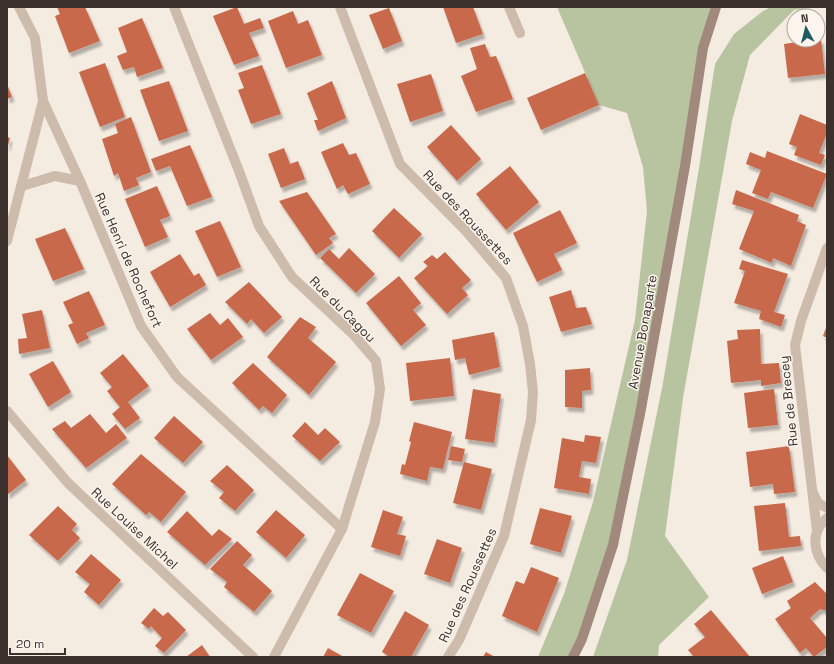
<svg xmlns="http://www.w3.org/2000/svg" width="834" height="664" viewBox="0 0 834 664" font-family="'Space Grotesk',sans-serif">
<defs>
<filter id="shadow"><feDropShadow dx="2.5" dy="4.5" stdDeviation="1" flood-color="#0004"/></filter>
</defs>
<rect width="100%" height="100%" fill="#f4ebe1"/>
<g fill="#b8c4a0">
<path d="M557,7h159l-13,41 -90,497 -40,112h-35l26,-63 29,-92 42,-182 12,-109 -4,-44 -16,-54 -28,-8z"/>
<path d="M771,7h48l-25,3 -44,45 -18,66 -49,277 -18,138 44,61 -50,48 -1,12h-65l34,-97 36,-177 36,-215 16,-104 19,-30 29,-23z"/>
</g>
<g fill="#c8694b" filter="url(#shadow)">
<path d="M57,7h28l15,34 -31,12 -14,-37 5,-2z"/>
<path d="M237,7l7,17 16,-6 4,10 -15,5 10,23 -25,9 -21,-49z"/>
<path d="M443,7h30l10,27 -27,9z"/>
<path d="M389,8l13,33 -19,8 -14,-34z"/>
<path d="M293,11l5,13 10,-4 14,35 -36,13 -18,-47z"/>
<path d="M142,18l21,50 -26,9 -3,-10 -11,3 -6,-14 10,-4 -9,-24z"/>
<path d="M818,39h3l4,35 -37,4 -4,-34z"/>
<path d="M485,44l5,13 6,-1 17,43 -37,13 -15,-36 16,-7 -7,-21z"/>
<path d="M105,63l20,54 -25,10 -21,-55z"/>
<path d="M262,65l19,49 -30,10 -13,-34 6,-2 -6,-15z"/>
<path d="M585,73l14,32 -58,25 -14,-32z"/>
<path d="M431,74l12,37 -33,11 -13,-38z"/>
<path d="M169,81l19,50 -29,10 -19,-51z"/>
<path d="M332,81l14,37 -28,13 -4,-11h4l-11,-27z"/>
<path d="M7,84l5,13 -5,2z"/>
<path d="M800,114l27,11v8l-8,20 6,2 -4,10 -27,-10 3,-8 -8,-3z"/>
<path d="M131,117l20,55 -15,6 3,7 -15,6 -6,-18 -4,3 -12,-37 16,-6 -3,-9z"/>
<path d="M451,125l30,34 -24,22 -30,-34z"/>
<path d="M7,137l3,1 -3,11z"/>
<path d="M343,143l6,12 7,-2 14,31 -22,10 -5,-9 -6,4 -16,-37z"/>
<path d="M190,145l22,52 -25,9 -17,-40 -14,5 -5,-12z"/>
<path d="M284,148l6,16 8,-3 7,18 -24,9 -13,-34z"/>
<path d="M767,151l60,23 -14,34 -42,-16 -3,7 -16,-6 9,-23 -15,-6 4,-12 15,6z"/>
<path d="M510,166l29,36 -33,28 -30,-36z"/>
<path d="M157,186l13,30 -10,4 8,17 -23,10 -20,-48z"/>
<path d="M736,190l63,25 -2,6 9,4 -15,41 -18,-8 -1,5 -33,-14 15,-38 -22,-7z"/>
<path d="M307,192l29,42 -7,4 4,5 -17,12 -37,-54z"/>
<path d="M394,208l28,26 -23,24 -27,-27z"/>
<path d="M560,210l17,33 -23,11 8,16 -25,12 -24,-49z"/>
<path d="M220,221l21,46 -24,10 -22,-46z"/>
<path d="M65,228l19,41 -31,12 -18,-42z"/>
<path d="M349,248l26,26 -19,19 -36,-35 9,-9 10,10z"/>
<path d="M445,252l26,28 -9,8 6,7 -21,19 -33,-36 14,-12 -5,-4 9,-7 5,4z"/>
<path d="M180,254l14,22 5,-3 7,12 -36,22 -20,-35z"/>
<path d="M742,260l46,14 -14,38 11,3 -4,12 -22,-8 2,-8 -27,-8 11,-32 -6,-2z"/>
<path d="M399,276l22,27 -8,7 13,15 -25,21 -35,-43z"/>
<path d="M249,282l33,35 -18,16 -13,-14 -4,5 -22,-22z"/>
<path d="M571,290l5,18 10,-1 6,17 -31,8 -12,-35z"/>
<path d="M89,291l16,34 -19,8 3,5 -12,6 -9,-19 5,-2 -10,-21z"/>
<path d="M42,310l8,38 -31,6 -1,-15 9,-1 -5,-24z"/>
<path d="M210,313l10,12 8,-7 15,19 -32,23 -24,-31z"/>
<path d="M300,317l16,10 -8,11 28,24 -27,33 -42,-38z"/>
<path d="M827,325v13l-4,-2z"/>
<path d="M760,329l1,35 18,-1 2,20 -20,3v-6l-30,3 -4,-42 11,-2 -1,-9z"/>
<path d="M494,332l6,35 -31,8 -4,-17 -10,2 -3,-20z"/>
<path d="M123,354l26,32 -21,16 12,16 -15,11 -13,-15 8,-7 -13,-16 5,-4 -12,-14z"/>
<path d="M450,358l4,38 -44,5 -4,-38z"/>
<path d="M53,361l18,31 -23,15 -19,-33z"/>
<path d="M253,363l34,32 -15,18 -9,-7 -4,4 -27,-27z"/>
<path d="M590,368l1,22 -9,1v17l-17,-1v-37z"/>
<path d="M473,389l28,5 -7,49 -29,-4z"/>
<path d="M774,389l4,36 -30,3 -4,-35z"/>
<path d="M90,414l16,19 10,-9 11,14 -41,30 -34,-39 13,-8 6,7z"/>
<path d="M174,416l29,26 -20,21 -29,-25z"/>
<path d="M305,422l13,13 7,-7 15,14 -20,19 -28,-25z"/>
<path d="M414,422l38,10 -9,37 -13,-2 -3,14 -27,-7 2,-10 3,1 6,-23 -2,-1z"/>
<path d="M585,435l16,2 -5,26 -14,-2 -3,16 12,2 -2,15 -35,-6 8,-50 22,4z"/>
<path d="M451,446l14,3 -3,13 -14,-2z"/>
<path d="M789,446l6,46 -21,2 -1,-10 -23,3 -4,-35z"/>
<path d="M141,454l45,38 -25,30 -12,-10 -3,3 -34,-31z"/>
<path d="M7,455l19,25 -19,15z"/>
<path d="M464,462l28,7 -11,41 -28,-7z"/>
<path d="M227,465l27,25 -19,21 -16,-13 5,-6 -14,-11z"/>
<path d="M785,503l4,34 11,-1 1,10 -42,5 -5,-45z"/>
<path d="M58,506l19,18 -5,6 8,8 -22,23 -29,-26z"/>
<path d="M540,508l32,8 -11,37 -31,-9z"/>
<path d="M276,510l29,25 -19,23 -30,-26z"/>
<path d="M383,510l20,7 -6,17 9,2 -6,20 -29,-9z"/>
<path d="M187,511l25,25 7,-7 13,10 -27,26 -38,-33z"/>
<path d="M437,539l25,9 -12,35 -26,-9z"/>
<path d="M237,541l15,14 -9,10 29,26 -18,21 -30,-25 3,-5 -17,-13z"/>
<path d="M91,554l30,26 -22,25 -15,-13 6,-8 -15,-12z"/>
<path d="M783,556l10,26 -31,12 -10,-26z"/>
<path d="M531,567l28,11 -22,54 -35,-16 14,-35 8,3z"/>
<path d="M360,573l34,18 -23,42 -34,-18z"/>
<path d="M815,582l12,12v17l-7,-2 -10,9 17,20v9l-13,10 -8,-9 -6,5 -25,-34 16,-11 -4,-7z"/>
<path d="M154,608l9,8 5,-4 18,18 -22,23 -9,-7 7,-8 -11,-12 -2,3 -8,-6z"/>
<path d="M711,610l39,47h-56l-6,-7 17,-13 -11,-13z"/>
<path d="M405,611l24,14 -18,32h-21l-8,-5z"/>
<path d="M202,645l8,12h-24z"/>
<path d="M328,648l16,9h-21z"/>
<path d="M486,652l9,5h-12z"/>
</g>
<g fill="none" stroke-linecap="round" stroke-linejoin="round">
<g stroke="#cdbbac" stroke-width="10">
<path d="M19,7l16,31 8,63 37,80 61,145 36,51 165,152"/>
<path d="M174,7l65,164 20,55 33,51 61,57 23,27 4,28 -5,33 -33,107 -68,128"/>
<path d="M340,7l60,157 66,67 40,47 17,48 7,38 3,28 -2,28 -27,116 -45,104 -11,17"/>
<path d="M509,7l11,26"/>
<path d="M22,186l33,-10 25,5"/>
<path d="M7,241l36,-140"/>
<path d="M7,411l61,72 185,174"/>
<path d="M813,493l5,10 9,5"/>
<path d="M827,518c-17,14 -14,36 0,50"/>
<path d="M817,531l-22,-186 6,-24 26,-73"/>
</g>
<path stroke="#a18a7d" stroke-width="10" d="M573,657l9,-18 31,-94 27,-131 29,-159 16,-89 18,-118 13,-41"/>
</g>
<g text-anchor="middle" stroke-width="3" stroke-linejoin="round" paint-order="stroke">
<g font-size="13" fill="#3b302b" stroke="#fbf5ee">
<text transform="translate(468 217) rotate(47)" y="5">Rue des Roussettes</text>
<text transform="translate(129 260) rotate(66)" y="5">Rue Henri de Rochefort</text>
<text transform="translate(343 309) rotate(45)" y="5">Rue du Cagou</text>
<text transform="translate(642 332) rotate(-80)" y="5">Avenue Bonaparte</text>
<text transform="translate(788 401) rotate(-96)" y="5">Rue de Brecey</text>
<text transform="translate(135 528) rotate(43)" y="5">Rue Louise Michel</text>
<text transform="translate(467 585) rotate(-66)" y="5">Rue des Roussettes</text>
</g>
</g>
<rect width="834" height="664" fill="none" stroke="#3b302b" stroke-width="16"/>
<g transform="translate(806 28) rotate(353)"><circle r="19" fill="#fbf5ee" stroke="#aea6a0"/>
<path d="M0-3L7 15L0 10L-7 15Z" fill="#1f5a5e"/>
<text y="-6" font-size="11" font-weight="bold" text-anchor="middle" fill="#3b302b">N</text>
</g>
<path d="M10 648v6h55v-6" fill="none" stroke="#3b302b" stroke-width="2"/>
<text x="16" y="648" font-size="12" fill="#3b302b" stroke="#fbf5ee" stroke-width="3" paint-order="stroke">20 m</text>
</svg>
